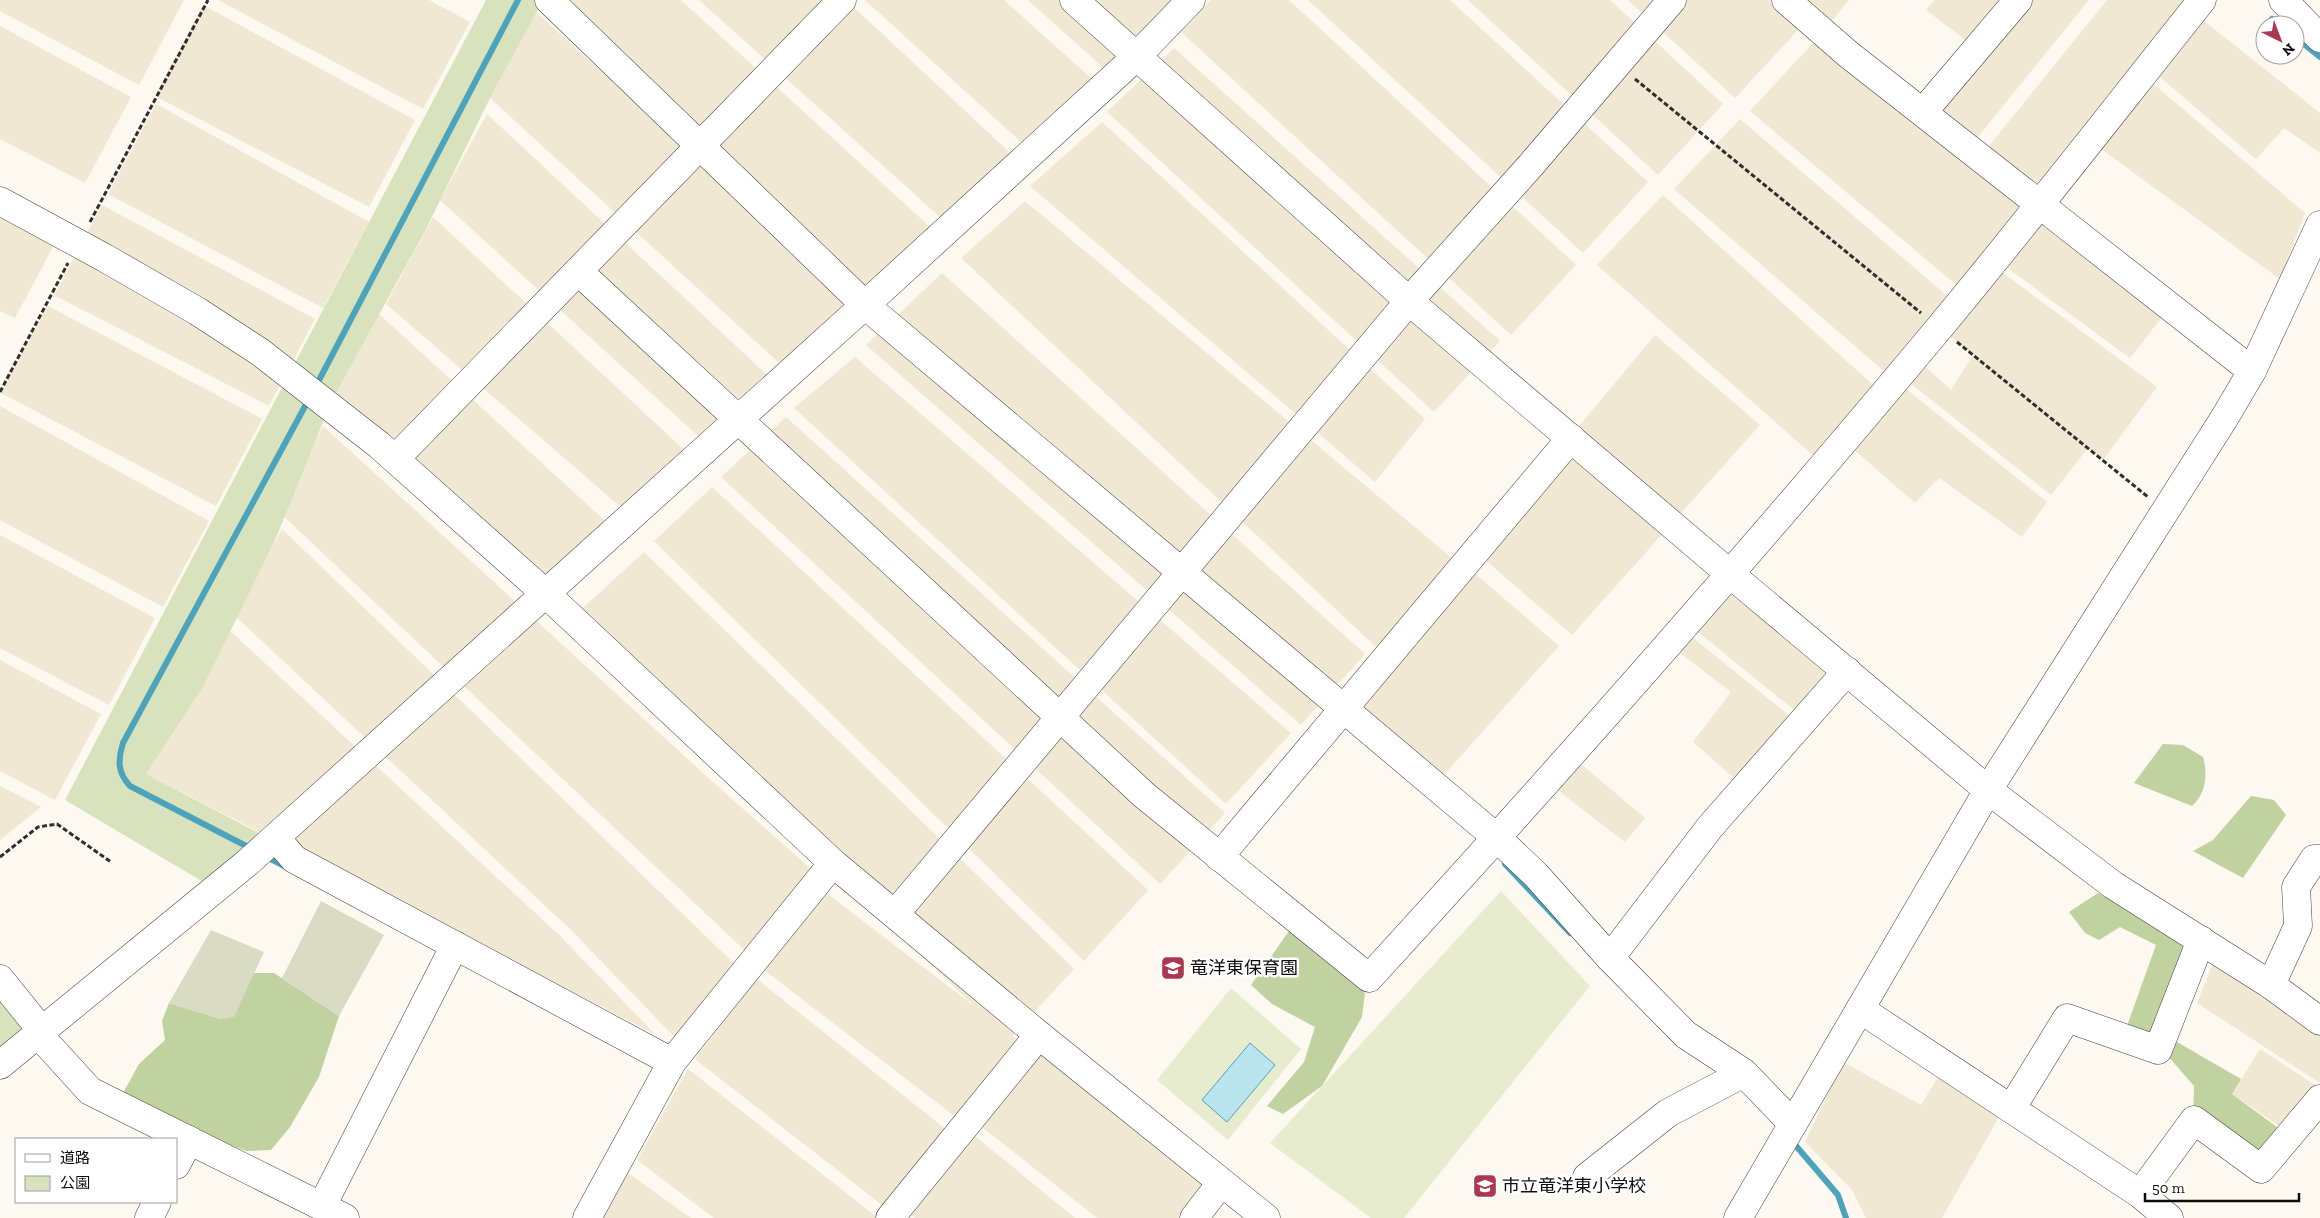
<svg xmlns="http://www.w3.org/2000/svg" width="2320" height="1218" viewBox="0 0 2320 1218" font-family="'Zilla Slab','Noto Sans JP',serif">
<rect width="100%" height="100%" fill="#fdf8f0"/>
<g fill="#f0e8d3">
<path d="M0,0h184l-45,85 -139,-74z"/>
<path d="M218,0h211l41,22 -47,87z"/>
<path d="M549,0h132l259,236 -75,69z"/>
<path d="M699,0h147l175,163 -70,64z"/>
<path d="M865,0h139l98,88 -70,64z"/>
<path d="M1028,0h145l-59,77z"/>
<path d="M1211,0h78l287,265 -65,70 -330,-303z"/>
<path d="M1308,0h142l198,182 -65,71z"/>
<path d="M1468,0h142l113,104 -65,71z"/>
<path d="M1628,0h142l30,28 -65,70z"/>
<path d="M1787,0h62l-27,32z"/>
<path d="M1935,0h154l-120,148 -46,-36 54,-63 -51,-39z"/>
<path d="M2107,0h86l-153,204 130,103 -40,51 -135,-99 -4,5 166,123 -54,73 -15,-12 -37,47 -151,-120 -5,5 152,122 -25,35 -83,-59 -24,25 -65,-57 44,-66 -220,-191 66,-70 218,186 -43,52 36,33 22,-35 -27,-22 21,-39 -217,-183 65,-70 165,116z"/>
<path d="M203,5l212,115 -46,87 -214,-111z"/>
<path d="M536,12l325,296 -71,65 -300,-275z"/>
<path d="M2199,17l121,96v40l-36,-25 -28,31 -101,-86z"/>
<path d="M0,26l131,71 -46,86 -85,-44z"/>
<path d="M1174,48l326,293 -66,71 -327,-300z"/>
<path d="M2143,75l162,138 -25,66 -190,-138z"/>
<path d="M156,104l213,118 -46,86 -215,-114z"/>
<path d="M487,114l291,271 -69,61 -269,-246z"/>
<path d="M1102,122l323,297 -50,63 -345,-296z"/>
<path d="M1663,195l220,199 -60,70 -226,-199z"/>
<path d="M0,199l61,33 -46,86 -15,-7z"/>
<path d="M1025,201l427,357 -75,90 -416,-390z"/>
<path d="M102,205l213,114 -46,87 -215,-111z"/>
<path d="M433,217l262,243 -64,56 -245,-212z"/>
<path d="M942,273l423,381 -64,71 -435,-380z"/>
<path d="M48,306l214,113 -46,87 -215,-113z"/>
<path d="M378,313l237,217 -70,63 -213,-193z"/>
<path d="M1655,335l105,90 -188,210 -97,-84z"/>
<path d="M855,357l436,376 -65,71 -432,-396z"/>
<path d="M0,406l209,115 -46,86 -163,-87z"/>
<path d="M786,417l439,396 -65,71 -439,-407z"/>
<path d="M323,426l391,357 107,95 -66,82 -475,-447z"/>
<path d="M712,487l436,403 -64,71 -430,-420z"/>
<path d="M282,529l462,444 -60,74 -113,-117 -337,-315z"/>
<path d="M0,535l155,83 -46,87 -109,-57z"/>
<path d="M644,552l430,417 -62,67 5,4 -60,78 -193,-148 61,-78 149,114 -402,-388z"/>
<path d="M1472,571l87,75 -125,140 -83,-70z"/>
<path d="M1719,586l121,93 -35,40 -118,-96z"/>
<path d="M227,628l332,307 96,99 -509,-260z"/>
<path d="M1682,629l118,95 -56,63 -51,-45 38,-50 -63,-48z"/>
<path d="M0,660l101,54 -46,86 -55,-29z"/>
<path d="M1570,755l75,63 -20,24 -78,-60z"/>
<path d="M0,786l41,21 -41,33z"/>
<path d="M2218,951l102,71v61l-123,-80z"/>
<path d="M757,979l191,152 -61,78 -192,-150z"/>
<path d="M1034,1042l189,150 -20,26h-106l-125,-99z"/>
<path d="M2260,1049l60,39 -32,44 -56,-38z"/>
<path d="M1843,1062l78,43 17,-28 62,38 -58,103h-76l-14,-28 -47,-48z"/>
<path d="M688,1069l190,149h-164l-77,-58z"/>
<path d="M965,1128l110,90h-160l-13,-11z"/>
<path d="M624,1170l67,48h-93z"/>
</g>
<g fill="#d8e3bd">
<path d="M486,0h57l-53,98 -65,133 -93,169 -56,138 -72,147 -58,89 136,71 -67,44 -150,-89z"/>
<path d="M0,983l38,51 -38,31z"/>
</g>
<g fill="#c0d29f">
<path d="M2163,744l20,1 20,12c5,18 3,36 -11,49l-58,-23z"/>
<path d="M2251,796l23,4 12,15 -43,63 -50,-27 20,-11z"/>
<path d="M2098,893l41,22 46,31 -27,104 -35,-13 33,-92 -36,-18 -21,13 -14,-7 -16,-21z"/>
<path d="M1289,931l76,62 -3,24 -40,69 -39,28 -16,-8 37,-44 11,-35 -43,-23 -21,-19z"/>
<path d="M254,973h20l65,43 -20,61 -29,50 -19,23 -24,1 -48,-16 -77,-40 17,-31 26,-24 -3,-19 7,-18 52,16z"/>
<path d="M2177,1042l64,37 -9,15 57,42 -28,33 -68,-51 1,-32 -27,-31z"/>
</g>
<g fill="#d9dcc3">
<path d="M321,901l63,34 -45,81 -57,-38z"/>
<path d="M211,930l53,22 -30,65 -13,2 -52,-16z"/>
</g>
<g fill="#e7ecce">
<path d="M1501,891l89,95 -186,232h-33l-101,-75z"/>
<path d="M1231,988l70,61 -73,91 -71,-60z"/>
</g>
<path fill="#bbe5ee" stroke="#4ba4bb" d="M1250,1043l25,22 -48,57 -25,-22z"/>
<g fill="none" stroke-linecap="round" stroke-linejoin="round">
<g stroke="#4ba4bb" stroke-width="6">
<path d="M2272,19l8,6"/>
<path d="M2295,37l25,20"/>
<path d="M316,386l202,-386"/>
<path d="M252,849l-122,-63c-13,-14 -12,-26 -7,-43l187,-346"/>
<path d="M265,856l23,12"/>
<path d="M1505,864l65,69"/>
<path d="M1791,1140l47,55 8,23"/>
</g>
<defs>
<g id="minor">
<path d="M549,0l316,305 632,533 39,37 74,83 76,77 58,38 49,51"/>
<path d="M1074,0l335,301 321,273 258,216 125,95 158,100 49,36"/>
<path d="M1786,0l62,54 404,317"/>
<path d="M2283,0l37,38"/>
<path d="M1923,112l95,-112"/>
<path d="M0,201l105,57 92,53 63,41 119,93 166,148 288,270 206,172 227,183"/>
<path d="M578,271l566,524 225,183c195,-213 386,-429 571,-651 89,-107 175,-218 262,-327"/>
<path d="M395,459l447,-459"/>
<path d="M276,838l18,21 378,203"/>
<path d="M1219,857l352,-419"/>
<path d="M895,914l514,-613 122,-136 141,-165"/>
<path d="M1610,958l100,-131 137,-156"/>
<path d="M0,979l42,52"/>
<path d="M2271,985l27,-59 -2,-39 18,-28h6"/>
<path d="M1860,1009l280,185 29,24"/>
<path d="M38,1034l52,57 255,127"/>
<path d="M0,1065l247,-202 618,-558 271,-248 55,-57"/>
<path d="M2011,1109l56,-91 91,32 43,-110"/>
<path d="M176,1165l13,-25"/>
<path d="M1587,1177l81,-64 76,-40"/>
<path d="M2140,1194l54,-74 67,49 59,-70"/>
<path d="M322,1206l133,-261"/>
<path d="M149,1218l8,-16"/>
<path d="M587,1218l85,-156 161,-199"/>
<path d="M890,1218l149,-183"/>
<path d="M1194,1218l27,-35"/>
<path d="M1738,1218l250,-428 237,-373 27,-46 68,-146"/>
</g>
</defs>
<use href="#minor" stroke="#404040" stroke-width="29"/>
<g stroke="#2f2f2f" stroke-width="3" stroke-dasharray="5 2.5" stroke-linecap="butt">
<path d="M1635,79l286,234"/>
<path d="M90,222l118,-222"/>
<path d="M1957,342l191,155"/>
<path d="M0,392l68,-129"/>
<path d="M0,857l38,-30 19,-3 54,38"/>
</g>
<use href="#minor" stroke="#fff" stroke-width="28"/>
</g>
<defs>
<symbol id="school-square" viewBox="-11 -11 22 22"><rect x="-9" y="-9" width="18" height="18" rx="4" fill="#ab3753" stroke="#fff"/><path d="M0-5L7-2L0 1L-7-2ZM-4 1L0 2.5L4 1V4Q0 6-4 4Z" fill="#fff"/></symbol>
</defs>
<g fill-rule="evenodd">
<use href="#school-square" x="1159" y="954" width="28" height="28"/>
<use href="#school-square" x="1471" y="1172" width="28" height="28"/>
</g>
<g text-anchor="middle" stroke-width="5" stroke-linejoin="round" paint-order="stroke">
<g font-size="18" fill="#0d0d0d" stroke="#fff" text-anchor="start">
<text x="1190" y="974">竜洋東保育園</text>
<text x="1502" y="1192">市立竜洋東小学校</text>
</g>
</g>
<rect x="15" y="1138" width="162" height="65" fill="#ffffff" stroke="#9e9e9e"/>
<rect x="25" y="1154" width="25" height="8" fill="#ffffff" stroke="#9e9e9e"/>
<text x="60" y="1163" font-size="15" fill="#0d0d0d">道路</text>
<rect x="25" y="1176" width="25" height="15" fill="#d8e3bd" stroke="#9e9e9e"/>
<text x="60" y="1188" font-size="15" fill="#0d0d0d">公園</text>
<g transform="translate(2280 40) rotate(138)"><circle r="24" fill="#ffffff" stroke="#9e9e9e"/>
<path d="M0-4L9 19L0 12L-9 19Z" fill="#ab3753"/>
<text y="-8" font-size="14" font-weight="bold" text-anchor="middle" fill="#0d0d0d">N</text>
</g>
<path d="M2145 1193v8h154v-8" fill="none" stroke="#0d0d0d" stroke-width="2.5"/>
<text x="2152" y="1193" font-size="15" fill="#0d0d0d" stroke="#ffffff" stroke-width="4" paint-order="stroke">50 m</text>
</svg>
